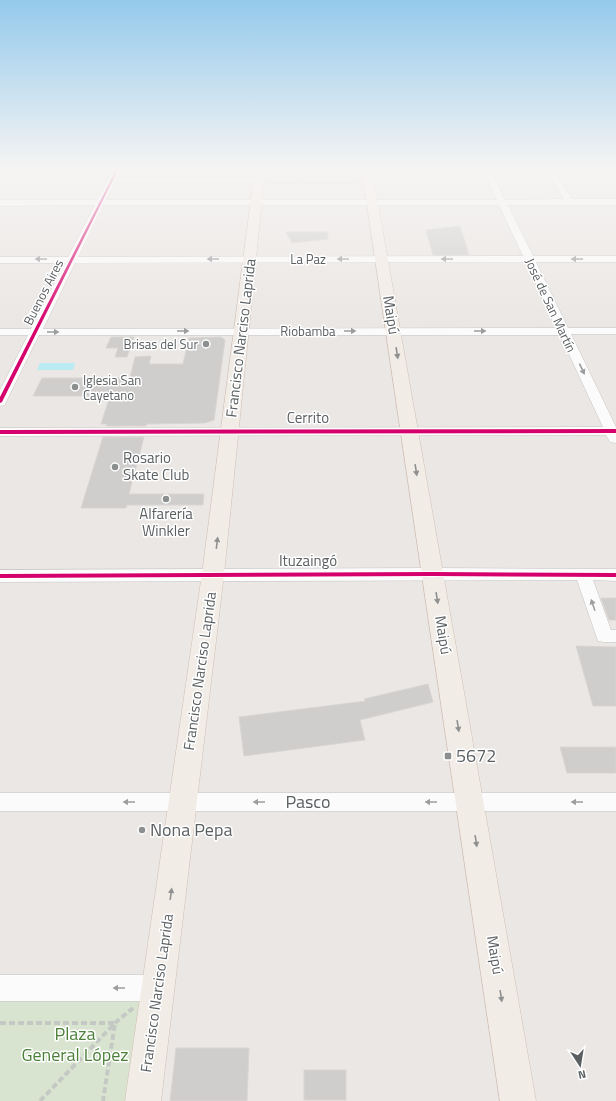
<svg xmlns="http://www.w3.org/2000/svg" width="616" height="1101" viewBox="0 0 616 1101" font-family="'Titillium Web',sans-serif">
<rect width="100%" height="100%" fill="#eae7e4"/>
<path fill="#d8e4d0" d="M0,988h158l-15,113h-143z"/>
<path fill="#baebf2" d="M40,363h35l-2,7h-36z"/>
<g fill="#d0cecd" stroke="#d9d5d3">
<path d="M460,226l9,29h-36l-7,-25z"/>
<path d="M286,232h42v7l-36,4z"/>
<path d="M111,337h23l-7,20h-12l3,-9h-12z"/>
<path d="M221,337l4,3 -11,80 -9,3 -58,1 -1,2h-40l1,-2h-6l9,-28h-77l9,-18h88l5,-21 16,-1 -2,8h34l6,-26z"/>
<path d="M103,437h41l-15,57h75l-1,11h-76l-1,3h-45z"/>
<path d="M601,598h15v22h-7z"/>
<path d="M576,646l40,1v59h-23z"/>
<path d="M428,684l5,18 -73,18 5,20 -121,16 -5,-39 127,-16 -2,-2z"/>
<path d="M560,747h56v26h-49z"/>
<path d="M176,1048h73l-2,53h-77z"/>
<rect x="304" y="1070" width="42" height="30"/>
</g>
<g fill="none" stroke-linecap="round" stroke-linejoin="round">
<defs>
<g id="minor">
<path d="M113,170h8l-4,8h142l4,2 -4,2h-144l-9,18h391l-14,-30h8l14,30 59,-1 -18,-29h8l18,29h44v6h-108l25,51h83v6h-80l32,66h48v6h-45l45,93v16l-6,-1 -4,-7 -606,1v-8l603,-1 -43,-92h-521l-33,67 -1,3 -5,1v-16l28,-55h-28v-6h31l34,-66h-65v-6h68l27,-52 -95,1v-6h97zM103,205h396l24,51 -445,1zM526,262l30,66 -513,1 32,-66z"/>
<path d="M433,568l183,1v12l-23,-1 18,50h5v12h-12l-6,-1 -21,-61 -577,2v-12z"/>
<rect x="0" y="793" width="616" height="18"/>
<path d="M0,975h158l9,4 4,9 -4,9 -9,4h-158z"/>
</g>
<g id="major">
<path d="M255,170h10l-41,404 -63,527h-36l77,-527z"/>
<path d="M362,170h10l164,931h-36z"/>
</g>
</defs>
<use href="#minor" stroke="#c6c5c4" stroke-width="1"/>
<use href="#major" stroke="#d0bfb4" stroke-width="1"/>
<path stroke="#c4c9c4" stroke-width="1.5" stroke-dasharray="2.5 1" stroke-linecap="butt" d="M269,183h89"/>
<g stroke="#c4c9c4" stroke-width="4" stroke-dasharray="6 3" stroke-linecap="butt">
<path d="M0,1023h115l-12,78"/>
<path d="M40,1101l75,-78 18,-15"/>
</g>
<use href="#minor" fill="#fcfbfb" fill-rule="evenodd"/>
<use href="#major" fill="#f2ece7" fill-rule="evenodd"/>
<defs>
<g id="cycleway">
<path d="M116,170h2l-116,232 -2,1v-6z"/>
<path d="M616,429v4l-616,1v-4z"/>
<path d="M433,572l183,1v4l-183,-1 -433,2v-4z"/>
</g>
</defs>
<use href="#cycleway" stroke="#fff" stroke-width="2"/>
<use href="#cycleway" fill="#d6006c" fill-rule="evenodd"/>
</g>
<defs><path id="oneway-solid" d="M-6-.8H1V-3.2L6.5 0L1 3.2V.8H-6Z"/></defs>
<g fill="#9b9d9f">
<use href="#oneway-solid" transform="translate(41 259) rotate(180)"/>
<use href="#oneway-solid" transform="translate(213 259) rotate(180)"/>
<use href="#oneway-solid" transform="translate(343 259) rotate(180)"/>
<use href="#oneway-solid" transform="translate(447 259) rotate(180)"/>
<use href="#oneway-solid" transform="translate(577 259) rotate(180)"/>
<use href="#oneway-solid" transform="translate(183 331)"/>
<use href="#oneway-solid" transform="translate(350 331)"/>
<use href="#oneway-solid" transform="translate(480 331)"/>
<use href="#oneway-solid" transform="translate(53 332)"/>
<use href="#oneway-solid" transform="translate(582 369) rotate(65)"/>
<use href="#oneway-solid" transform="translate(593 605) rotate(-109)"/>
<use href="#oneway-solid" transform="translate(129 802) rotate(-180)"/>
<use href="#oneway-solid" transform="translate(259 802) rotate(-180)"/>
<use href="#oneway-solid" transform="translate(431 802) rotate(-180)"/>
<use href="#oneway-solid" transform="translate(577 802) rotate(180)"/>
<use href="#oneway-solid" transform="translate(119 988) rotate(180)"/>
</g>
<g fill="#8f9090">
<use href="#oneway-solid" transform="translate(397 353) rotate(81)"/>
<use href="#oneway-solid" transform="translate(416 470) rotate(81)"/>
<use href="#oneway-solid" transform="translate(217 543) rotate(-83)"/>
<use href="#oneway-solid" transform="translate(437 598) rotate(81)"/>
<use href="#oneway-solid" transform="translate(458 726) rotate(81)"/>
<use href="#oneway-solid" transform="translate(476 841) rotate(81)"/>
<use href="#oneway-solid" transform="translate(171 894) rotate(-82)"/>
<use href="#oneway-solid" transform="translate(501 996) rotate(81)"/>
</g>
<linearGradient id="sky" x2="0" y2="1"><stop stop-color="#95caec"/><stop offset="0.52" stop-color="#f6f4f3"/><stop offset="1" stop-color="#f6f4f3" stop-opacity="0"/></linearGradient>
<rect width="616" height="324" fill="url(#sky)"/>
<g fill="#8c8f8f" stroke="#fff" stroke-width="1.5">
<circle cx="206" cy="344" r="4"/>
<circle cx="75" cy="387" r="4"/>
<circle cx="115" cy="467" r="4"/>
<circle cx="166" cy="499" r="4"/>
<rect x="444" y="752" width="8" height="8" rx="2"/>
<circle cx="142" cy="830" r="4"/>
</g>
<g text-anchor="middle" stroke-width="3" stroke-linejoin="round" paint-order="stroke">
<g font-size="13" fill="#5a5f61" stroke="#fff">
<text x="308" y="264">La Paz</text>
<text transform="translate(43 292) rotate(-63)" y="5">Buenos Aires</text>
<text transform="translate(551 305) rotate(65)" y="5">José de San Martín</text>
<text x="308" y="336">Riobamba</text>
</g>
<g font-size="13" fill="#5a5f61" stroke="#fff" text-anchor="end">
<text x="198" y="349">Brisas del Sur</text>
<text x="83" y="385" text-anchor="start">Iglesia San<tspan x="83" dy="15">Cayetano</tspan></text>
</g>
<g font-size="15" fill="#5a5f61" stroke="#fff">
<text transform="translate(391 315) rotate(81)" y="5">Maipú</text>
<text transform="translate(241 338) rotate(-83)" y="5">Francisco Narciso Laprida</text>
<text x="308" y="423">Cerrito</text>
<text x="308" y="566">Ituzaingó</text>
<text transform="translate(443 635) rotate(81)" y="5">Maipú</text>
<text transform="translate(200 671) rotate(-82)" y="5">Francisco Narciso Laprida</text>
<text transform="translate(495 955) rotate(81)" y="5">Maipú</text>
<text transform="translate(157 993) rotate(-82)" y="5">Francisco Narciso Laprida</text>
</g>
<g font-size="15" fill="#5a5f61" stroke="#fff" text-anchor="start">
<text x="123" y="463">Rosario<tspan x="123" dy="17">Skate Club</tspan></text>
<text x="166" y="519" text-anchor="middle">Alfarería<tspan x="166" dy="17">Winkler</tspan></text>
</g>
<g font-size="18" fill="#5a5f61" stroke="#fff" text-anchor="start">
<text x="456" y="762">5672</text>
<text x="150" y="836">Nona Pepa</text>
</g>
<g font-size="18" fill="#5a5f61" stroke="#fff">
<text x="308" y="808">Pasco</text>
</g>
<g font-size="18" fill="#4c803a" stroke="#fff">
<text x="75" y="1040">Plaza<tspan x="75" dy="21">General López</tspan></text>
</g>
</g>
<g transform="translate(580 1065) rotate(168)" stroke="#ffffff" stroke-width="3" paint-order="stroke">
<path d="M0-3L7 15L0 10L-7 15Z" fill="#5a5f61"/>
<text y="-6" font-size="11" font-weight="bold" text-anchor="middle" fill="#5a5f61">N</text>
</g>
</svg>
